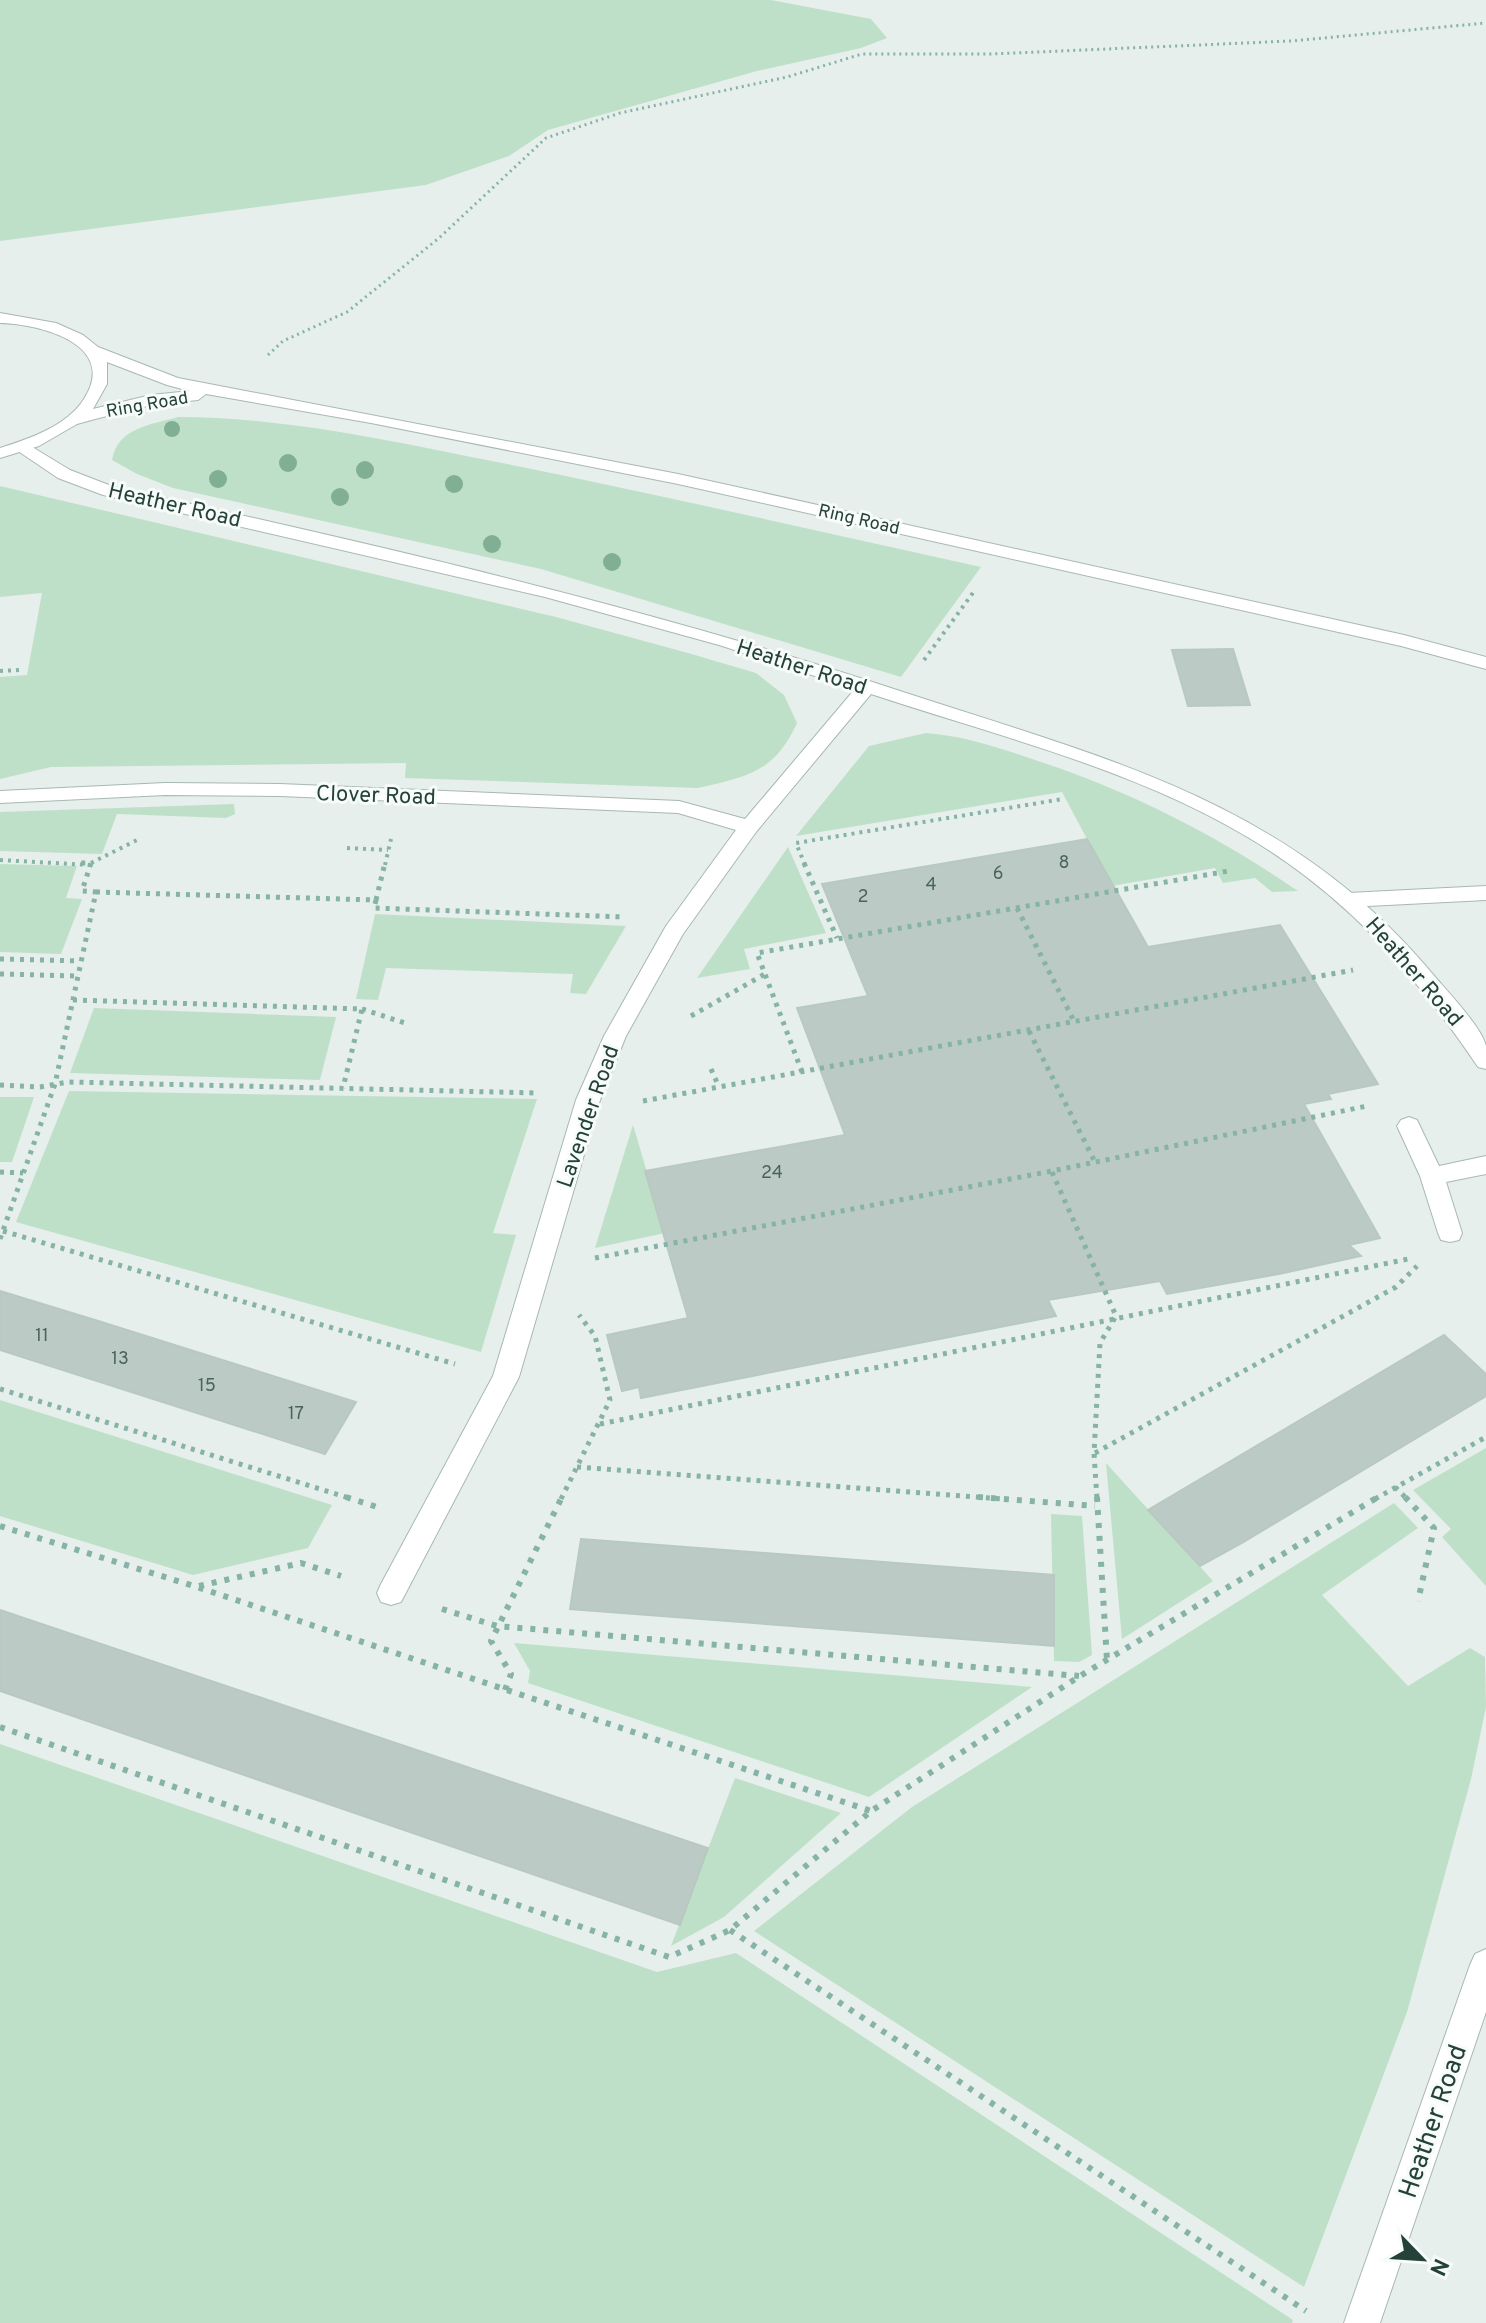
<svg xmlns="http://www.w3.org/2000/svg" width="1486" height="2323" viewBox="0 0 1486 2323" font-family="Overpass,sans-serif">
<rect width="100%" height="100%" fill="#e6efeb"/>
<g fill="#bfe0c8">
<path d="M0,0h771l100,19 16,19 -26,10 -104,23 -209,59 -39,26 -83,29 -426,56z"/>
<path d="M178,417c109,0 217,25 324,46 160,32 319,69 479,104l-80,110 -360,-108 -368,-81 -36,-14 -25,-14c6,-33 39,-35 66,-43z"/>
<path d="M0,486l556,131 132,36 68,20 28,22 13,28c-22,49 -50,54 -99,65l-293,-10 1,-15 -355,4 -51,12v-102l27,-2 15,-82 -42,4z"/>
<path d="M926,733c39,3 74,15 112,28 94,31 178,74 260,130l-26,1 -17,-14 -32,5 -8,-15 -103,18 -50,-94 -266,44 73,-90z"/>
<path d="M234,804l1,10 -9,4 -109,-4 -15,40 -102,-3v-39z"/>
<path d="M788,847l38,86 -82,16 6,20 -53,9z"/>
<path d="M0,864l77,2 -11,32 16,1 -21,55 -61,-2z"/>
<path d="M375,914l251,12 -40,68 -16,-1 3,-19 -187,-6 -8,32 -22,-1z"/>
<path d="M94,1008l242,9 -16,63 -250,-7z"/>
<path d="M69,1091l468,8 -44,134 23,2 -35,117 -465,-130z"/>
<path d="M0,1097h34l-22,65h-12z"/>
<path d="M633,1125l32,108 -70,15z"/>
<path d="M0,1400l332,105 -24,43 -115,27 -193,-59z"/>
<path d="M1486,1448v138l-44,-49 9,-8 -38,-39z"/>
<path d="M1106,1463l107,118 -91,58z"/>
<path d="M1394,1503l24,25 -96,67 86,91 62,-38 15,9 1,50 -15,72 -64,233 -103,275 -550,-356 158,-124z"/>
<path d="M1051,1514l31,2 10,139 -13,7 -25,-1z"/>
<path d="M514,1643l518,44 -163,110 -341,-114 2,-12z"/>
<path d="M0,1744l657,228 79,-19 557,367 -1,3h-1292z"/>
<path d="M735,1778l106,35 -117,104 -53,29z"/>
</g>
<g fill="#bbcac4" stroke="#b8c9c2" stroke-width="2">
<path d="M1233,649l17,56 -62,1 -16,-56z"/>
<path d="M1087,839l61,108 132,-22 98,159 -50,10 3,5 -27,5 76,134 -31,7 12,11 -82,18 -112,20 -7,-13 -112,19 8,16 -415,82 -2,-11 -17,4 -15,-56 81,-17 -43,-147 200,-36 -48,-127 71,-12 -46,-112z"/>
<path d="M0,1291l95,29 261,82 -31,52 -325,-104z"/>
<path d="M1444,1335l42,39v22l-244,147 -42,23 -52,-56z"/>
<path d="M581,1539l473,36v71l-484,-37z"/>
<path d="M0,1610l708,238 -28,77 -680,-234z"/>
</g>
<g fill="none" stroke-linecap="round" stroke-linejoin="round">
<defs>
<g id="service">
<path d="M1486,886v14l-138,7 -8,-2 -3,-5 3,-5 8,-2z"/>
<path d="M1409,1117l8,3 22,46 47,-10v18l-40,8 16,51 -3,7 -9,2 -9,-2 -3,-7 -18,-57 -23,-50 4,-6z"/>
</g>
<g id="minor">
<path d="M24,442l46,28 44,17c265,58 528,119 786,204 207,68 390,110 536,287 13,15 46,50 50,68 0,7 0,16 0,23l-8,-2c-49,-73 -104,-139 -174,-192 -126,-96 -286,-132 -433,-181l-115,138 -73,102 -57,102 -26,64 -81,277 -118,225 -10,3 -10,-3 -4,-9 4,-9 112,-208 83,-276 28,-64 62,-110 70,-96 -58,-17 -398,-17 -115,-1 -165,8v-12l165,-8 115,1 399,17 66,18 110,-130 -136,-44 -174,-48 -442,-102 -45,-17 -40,-27 -2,-4z"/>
<path d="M1486,1949v63l-106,311h-36l126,-358 5,-11z"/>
</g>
<path id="tertiary" d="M0,313l56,10 27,12 15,12 80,31 500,96 726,161 82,22v12l-85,-23 -723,-162 -307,-61 -165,-29 -8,6 -47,5 -56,14 -18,5 -38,22 -39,12v-10c29,-9 67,-22 84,-49 35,-55 -44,-75 -84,-76zM107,362l60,23 23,6 -39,4 -58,14 14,-25z"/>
</defs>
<use href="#service" stroke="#a8b8b2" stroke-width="2"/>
<use href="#minor" stroke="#a8b8b2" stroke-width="2"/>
<use href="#tertiary" stroke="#a8b8b2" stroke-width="2"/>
<path stroke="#86b3a5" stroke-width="3" stroke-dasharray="2 4" stroke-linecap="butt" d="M268,355l15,-14 64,-29 92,-74 107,-100 74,-25 167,-36 75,-23h129l300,-13 195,-18"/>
<g stroke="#86b3a5" stroke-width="4" stroke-dasharray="3 5" stroke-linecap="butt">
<path d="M924,660l51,-70"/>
<path d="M0,671l19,-1"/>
<path d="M347,848l41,2"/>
<path d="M0,860l90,5"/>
<path d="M91,863l46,-23"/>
<path d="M385,865l6,-26"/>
<path d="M805,865l-9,-22 267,-44"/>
</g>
<g stroke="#86b3a5" stroke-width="5" stroke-dasharray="4 6" stroke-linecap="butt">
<path d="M804,863l33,75"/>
<path d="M96,892l280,8 -2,8 251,9"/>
<path d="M376,900l9,-37"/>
<path d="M1017,908l57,113"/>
<path d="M0,959l80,2"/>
<path d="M0,974l78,2"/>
<path d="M73,1000l289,9 -19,79"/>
<path d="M362,1009l43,14"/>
<path d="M691,1016l74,-42"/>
<path d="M1029,1031l66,131"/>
<path d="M711,1069l8,18"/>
<path d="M802,1072l-45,-119 472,-82"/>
<path d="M0,1085l40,2 28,-5 470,11"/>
<path d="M643,1101l710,-131"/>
<path d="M0,1172l23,1"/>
<path d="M1052,1172l64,144 -16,27 -6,110 3,46"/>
<path d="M3,1231l452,133"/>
<path d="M0,1239l55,-155 41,-192 -14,-1 9,-28h-11"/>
<path d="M595,1258l457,-87 315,-65"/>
<path d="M0,1389l352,110"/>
<path d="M600,1424l808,-165"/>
<path d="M1095,1453l301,-166 21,-21"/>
<path d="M577,1467l427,32"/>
<path d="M1395,1487l12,12"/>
<path d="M561,1499l49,-99 -15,-64 -16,-21"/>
<path d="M1375,1499l111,-62"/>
</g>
<g stroke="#86b3a5" stroke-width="6" stroke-dasharray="5 8" stroke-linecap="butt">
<path d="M346,1497l31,10"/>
<path d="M978,1497l117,9"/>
<path d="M1097,1497l10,163"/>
<path d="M1405,1497l29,31 -16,73"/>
<path d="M0,1526l197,61 674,224"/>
<path d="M199,1586l102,-23 40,13"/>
<path d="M442,1609l55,17 582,50"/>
<path d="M505,1690l6,-16 -20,-33 71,-144"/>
<path d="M0,1727l669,230 61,-27 141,-119 209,-135 298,-179"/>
<path d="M730,1930l576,381"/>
</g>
<use href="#service" fill="#fff" fill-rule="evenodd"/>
<use href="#minor" fill="#fff" fill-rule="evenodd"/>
<use href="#tertiary" fill="#fff" fill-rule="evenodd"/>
</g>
<g fill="#80af93">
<circle cx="172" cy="429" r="8"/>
<circle cx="288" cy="463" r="9"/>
<circle cx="365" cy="470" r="9"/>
<circle cx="218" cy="479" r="9"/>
<circle cx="454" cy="484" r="9"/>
<circle cx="340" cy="497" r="9"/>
<circle cx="492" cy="544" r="9"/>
<circle cx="612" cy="562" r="9"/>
</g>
<g text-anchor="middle" stroke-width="6" stroke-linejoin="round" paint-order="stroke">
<g font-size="18" fill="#24423a" stroke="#f7fbf9">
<text transform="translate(147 404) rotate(-10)" y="6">Ring Road</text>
<text transform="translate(859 519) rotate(13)" y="6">Ring Road</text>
</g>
<g font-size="18" fill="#4a645c">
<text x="1064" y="868">8</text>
<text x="998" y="879">6</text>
<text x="931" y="890">4</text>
<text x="863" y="902">2</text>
<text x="772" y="1178">24</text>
<text x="42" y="1341">11</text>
<text x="120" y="1364">13</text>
<text x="207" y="1391">15</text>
<text x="296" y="1419">17</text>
</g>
<g font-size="22" fill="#24423a" stroke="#f7fbf9">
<text transform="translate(175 504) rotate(13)" y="8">Heather Road</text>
<text transform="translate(802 666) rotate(18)" y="8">Heather Road</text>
<text transform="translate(376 794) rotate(2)" y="8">Clover Road</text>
<text transform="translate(1415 971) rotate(49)" y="8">Heather Road</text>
<text transform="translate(587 1116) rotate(-71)" y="8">Lavender Road</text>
</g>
<g font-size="26" fill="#24423a" stroke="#f7fbf9">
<text transform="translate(1432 2121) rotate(-71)" y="9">Heather Road</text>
</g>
</g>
<g transform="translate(1422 2259) rotate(115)" stroke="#f7fbf9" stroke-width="6" paint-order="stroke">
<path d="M0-6L14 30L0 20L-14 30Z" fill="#24423a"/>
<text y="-12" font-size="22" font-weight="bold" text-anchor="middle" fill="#24423a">N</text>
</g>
</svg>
